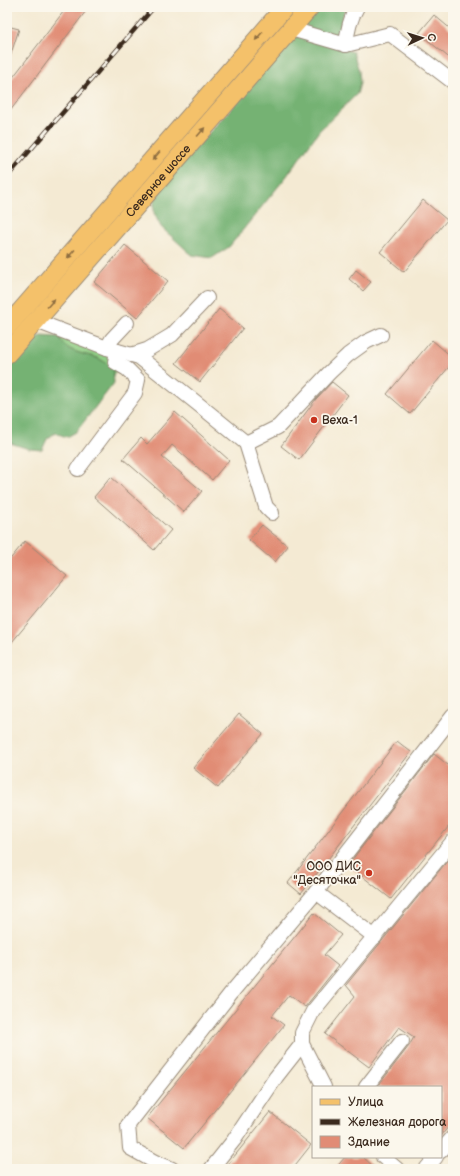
<svg xmlns="http://www.w3.org/2000/svg" width="460" height="1176" viewBox="0 0 460 1176" font-family="'Balsamiq Sans',sans-serif">
<rect width="100%" height="100%" fill="#fbf7ec"/>
<filter id="ink" filterUnits="userSpaceOnUse"><feTurbulence type="fractalNoise" baseFrequency=".025" numOctaves="2"/><feDisplacementMap in="SourceGraphic" scale="8" xChannelSelector="R" yChannelSelector="G"/><feConvolveMatrix kernelMatrix="1 2 1 2 8 2 1 2 1" color-interpolation-filters="sRGB"/></filter>
<filter id="wash" filterUnits="userSpaceOnUse"><feTurbulence type="fractalNoise" baseFrequency=".012" numOctaves="4" result="noise"/><feDisplacementMap in="SourceGraphic" scale="16" xChannelSelector="R" yChannelSelector="G"/><feGaussianBlur stdDeviation="0.9" result="paint"/><feColorMatrix in="noise" values="0 0 0 0 0 0 0 0 0 0 0 0 0 0 0 0 0 1.4 0 .05"/><feComposite in="paint" operator="in"/></filter>
<g filter="url(#wash)">
<rect width="100%" height="100%" fill="#f4ead3"/>
<path fill="#91cf86" stroke="#667c52" d="M59,337l44,14 21,12 -11,12v-5c-4,-3 -7,-7 -10,-9 -15,-9 -35,-5 -44,-24z"/>
<g fill="#74b273" stroke="#586e48">
<path d="M319,7h28c-5,8 -6,18 -6,27l-6,4 -27,-9 -3,-5z"/>
<path d="M300,36l53,16 6,19 1,12 -3,11 -38,37 -33,46 -57,70 -17,11 -20,-3 -31,-28 -7,-14v-13l24,-32 115,-130z"/>
<path d="M41,336l18,1c9,19 29,15 44,24 3,2 7,6 10,9l1,13 -38,49 -9,5 -12,-4 -8,6 -5,11 -13,-1 -22,-7v-75l23,-26z"/>
</g>
<g id="blocks">
<g fill="#e18c75">
<path d="M67,7h22l-82,108v-30z"/>
<path d="M434,15l19,16v30l-34,-28z"/>
<path d="M7,26l12,3 -10,31h-2z"/>
<path d="M423,200l24,20 -43,52 -24,-20z"/>
<path d="M125,245l43,36 -31,37 -43,-36z"/>
<path d="M356,270l15,12 -8,9 -14,-12z"/>
<path d="M219,309l24,19 -43,54 -24,-19z"/>
<path d="M432,340l21,18v4l-43,52 -23,-20z"/>
<path d="M332,382l16,13 -49,65 -18,-14 35,-47z"/>
<path d="M175,412l54,48 -17,20 -40,-35 -10,12 40,34 -18,21 -61,-53 18,-21 6,6z"/>
<path d="M111,477l60,53 -17,20 -60,-53z"/>
<path d="M262,525l26,21 -13,16 -26,-22z"/>
<path d="M25,541l42,35 -60,72v-85z"/>
<path d="M239,714l24,20 -45,54 -25,-20z"/>
<path d="M397,741l14,11 -110,142 -13,-11z"/>
<path d="M434,754l14,11 5,-5v61l-62,78 -43,-34z"/>
<path d="M453,854v267l-12,15v-49h-64l32,-41 5,-9 -15,-10 -30,40 -44,-33 30,-38 -9,-11z"/>
<path d="M314,913l27,22 -17,20 14,11 -33,41 -16,-12 -17,21 12,9 -100,123 -37,-30z"/>
<path d="M270,1112l41,33 -19,24h-68z"/>
<path d="M345,1157h18l13,12h-41z"/>
</g>
</g>
</g>
<g filter="url(#ink)">
<use href="#blocks" fill-opacity="0" stroke="#988a78" stroke-width="1"/>
<g fill="none" stroke-linecap="round" stroke-linejoin="round">
<defs>
<g id="minor">
<path d="M291,29l55,16 44,-11 63,48"/>
<path d="M346,45c1,-13 4,-26 11,-38"/>
<path d="M36,321l71,27 32,9 59,47 48,39 20,64 6,6"/>
<path d="M107,348l5,-9 15,-16"/>
<path d="M131,355l16,-5 25,-15 35,-37"/>
<path d="M246,443l32,-16 51,-54 19,-18 18,-13 15,-7"/>
<path d="M78,469l57,-76 3,-13 -11,-11 -12,-7 2,-11"/>
<path d="M316,892l59,45"/>
<path d="M324,1087l-22,-43v-11l11,-22 140,-170"/>
<path d="M366,1087l36,-46"/>
<path d="M441,1151l12,-14"/>
<path d="M383,1157l14,12"/>
<path d="M172,1169l-17,-7 -25,-14 -2,-23 103,-132 85,-101 137,-176"/>
<path d="M211,1169l23,-29 42,-63 26,-33"/>
<path d="M426,1169l10,-12"/>
</g>
<g id="major">
<path d="M7,327l278,-320"/>
<path id="s1" d="M7,354l303,-347"/>
</g>
</defs>
<use href="#minor" stroke="#988a78" stroke-width="16"/>
<use href="#major" stroke="#988a78" stroke-width="20"/>
<use href="#minor" stroke="#fff" stroke-width="14"/>
<use href="#major" stroke="#f4c16b" stroke-width="18"/>
<defs>
<path id="rail" d="M7,177l147,-170"/>
</defs>
<use href="#rail" stroke="#3b2a1e" stroke-width="4.5"/>
<use href="#rail" stroke="#fbf7ec" stroke-width="3" stroke-dasharray="9" stroke-linecap="butt"/>
</g>
<defs><path id="oneway-solid" d="M-6-.8H1V-3.2L6.5 0L1 3.2V.8H-6Z"/></defs>
<g fill="#8e6e41">
<use href="#oneway-solid" transform="translate(259 36) rotate(131)"/>
<use href="#oneway-solid" transform="translate(201 132) rotate(-49)"/>
<use href="#oneway-solid" transform="translate(156 156) rotate(131)"/>
<use href="#oneway-solid" transform="translate(71 254) rotate(131)"/>
<use href="#oneway-solid" transform="translate(51 303) rotate(-49)"/>
</g>
</g>
<g fill="#c8321e" stroke="#fbf7ec" stroke-width="1.5">
<circle cx="314" cy="420" r="4"/>
<circle cx="369" cy="873" r="4"/>
</g>
<g text-anchor="middle" stroke-width="3.5" stroke-linejoin="round" paint-order="stroke">
<g font-size="12" fill="#3b2a1e" stroke="#fbf7ec">
<text dy="4" stroke="none"><textPath href="#s1" startOffset="230">Северное шоссе</textPath></text>
</g>
<g font-size="12" fill="#3b2a1e" stroke="#fbf7ec" text-anchor="start">
<text x="322" y="424">Веха-1</text>
<text x="361" y="870" text-anchor="end">ООО ДИС<tspan x="361" dy="14">"Десяточка"</tspan></text>
</g>
</g>
<rect width="460" height="1176" fill="none" stroke="#fbf7ec" stroke-width="24"/>
<rect x="312" y="1086" width="130" height="72" fill="#fbf7ec" stroke="#aea59a"/>
<rect x="320" y="1099" width="20" height="6" fill="#f4c16b" stroke="#aea59a"/>
<text x="348" y="1106" font-size="12" fill="#3b2a1e">Улица</text>
<rect x="320" y="1119" width="20" height="6" fill="#3b2a1e" stroke="#aea59a"/>
<text x="348" y="1126" font-size="12" fill="#3b2a1e">Железная дорога</text>
<rect x="320" y="1136" width="20" height="12" fill="#e18c75" stroke="#aea59a"/>
<text x="348" y="1146" font-size="12" fill="#3b2a1e">Здание</text>
<g transform="translate(422 38) rotate(86)" stroke="#fbf7ec" stroke-width="3" paint-order="stroke">
<path d="M0-3L7 15L0 10L-7 15Z" fill="#3b2a1e"/>
<text y="-6" font-size="11" font-weight="bold" text-anchor="middle" fill="#3b2a1e">С</text>
</g>
</svg>
